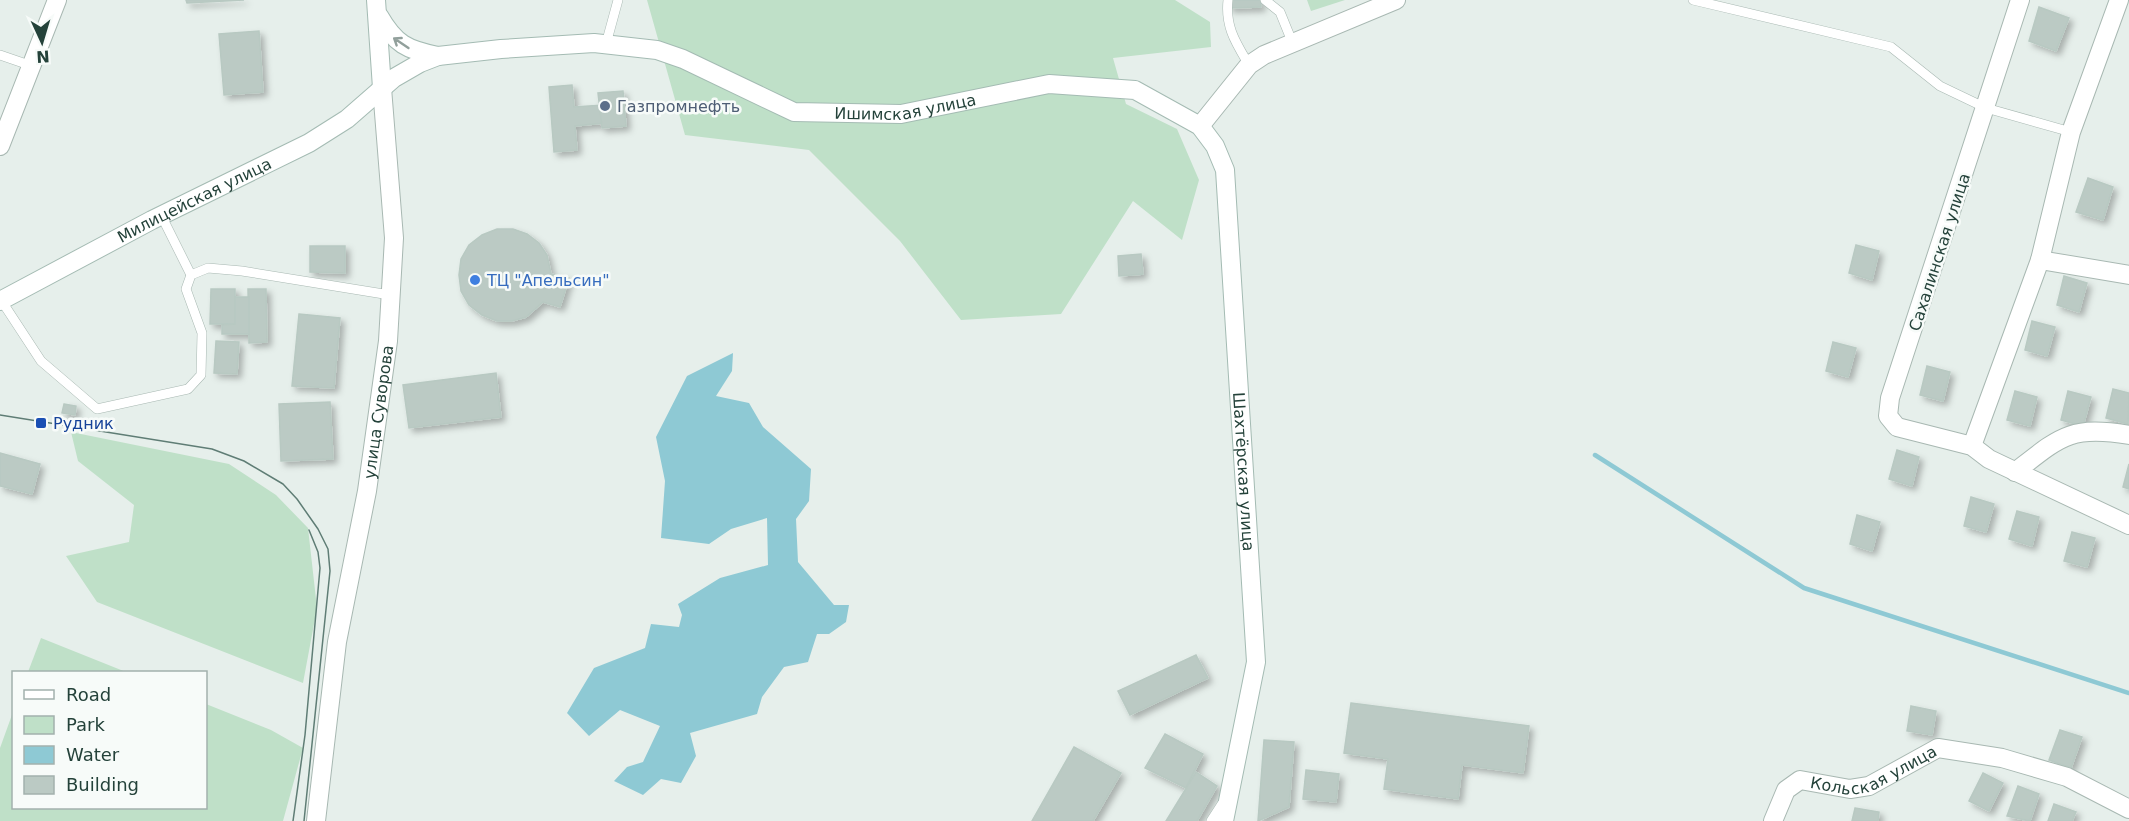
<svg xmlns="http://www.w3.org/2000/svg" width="2129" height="821" viewBox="0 0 2129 821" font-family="'DejaVu Sans',sans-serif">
<defs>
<filter id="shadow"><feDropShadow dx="4" dy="4" stdDeviation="3" flood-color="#0004"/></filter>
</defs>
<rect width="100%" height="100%" fill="#e6efeb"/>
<g fill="#bfe0c8">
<path d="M647,0h528l35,22 1,25 -98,11 13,46 51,25 22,51 -17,60 -49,-39 -72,113 -100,6 -61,-79 -91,-91 -124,-15z"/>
<path d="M1307,0h38l-34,11z"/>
<path d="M71,432l158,32 47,31 32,33 9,80 -14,75 -206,-81 -31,-46 63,-14 5,-37 -56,-44z"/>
<path d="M41,638l85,34h-98z"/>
<path d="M206,704l65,26 32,18 -20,73h-283v-73l13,-36 1,96h192z"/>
</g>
<path fill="#8ec9d4" d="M733,353l-1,18 -16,25 33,7 14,24 48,42 -2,32 -13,18 2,43 36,43h15l-3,17 -17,12h-12l-9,28 -24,5 -22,30 -5,17 -67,19 6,23 -15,27 -20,-4 -18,16 -29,-14 13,-14 16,-5 17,-36 -40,-16 -31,26 -22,-23 27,-45 51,-20 6,-24 28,3 3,-12 -4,-11 42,-26 48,-13 -1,-47 -36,11 -22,15 -48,-6 4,-57 -9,-44 31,-61z"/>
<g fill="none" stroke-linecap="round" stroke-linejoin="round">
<path stroke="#8ec9d4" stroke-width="4.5" d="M1595,455l209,133 325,105"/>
</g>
<g fill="#bbcac4" stroke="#b8c9c2" stroke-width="1.5" filter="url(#shadow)">
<path d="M186,0h58l-57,3z"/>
<path d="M1229,0h32v7l-32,1z"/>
<path d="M2039,7l30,11 -13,33 -27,-10z"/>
<path d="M259,31l4,61 -39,3 -5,-61z"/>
<path d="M572,85l2,22 29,-2 1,18 -29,3 2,24 -23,2 -5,-65z"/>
<path d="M623,91l3,35 -24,2 -4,-35z"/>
<path d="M2088,178l25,9 -10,33 -27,-8z"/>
<path d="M497,229h16l14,5 12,9 8,12 4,19 18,4 -9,29 -17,-5 -17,15 -14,4h-15l-15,-6 -13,-10 -8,-14 -2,-16 2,-16 8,-14 13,-10z"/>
<path d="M1856,245l23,6 -7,29 -23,-7z"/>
<path d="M310,246h35v27l-35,-1z"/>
<path d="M1141,254l2,20 -24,2 -1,-20z"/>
<path d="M2064,276l23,7 -8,29 -22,-7z"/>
<path d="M211,289h24v35h-25z"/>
<path d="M248,289h18l1,53 -18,1z"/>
<path d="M235,297h14v37h-27v-9l13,-1z"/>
<path d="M299,314l41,4 -6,70 -42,-2z"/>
<path d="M2032,321l23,6 -8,29 -22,-6z"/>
<path d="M216,341l23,1 -2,32 -23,-1z"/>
<path d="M1833,342l23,6 -8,29 -22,-6z"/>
<path d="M1927,366l23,6 -7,29 -23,-6z"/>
<path d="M496,373l5,44 -92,11 -6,-43z"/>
<path d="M2113,389l16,4 -1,31 -22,-6z"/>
<path d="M2015,391l22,6 -7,29 -23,-6z"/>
<path d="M2068,391l23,6 -8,29 -22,-6z"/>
<path d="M330,402l3,57 -52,2 -2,-57z"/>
<path d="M64,404l12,2 -1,9 -13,-2z"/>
<path d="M1897,450l22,7 -7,29 -23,-7z"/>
<path d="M0,453l40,11 -8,30 -32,-8z"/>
<path d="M2129,464v25l-6,-2z"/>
<path d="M1971,497l23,7 -8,28 -22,-6z"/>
<path d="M2017,511l22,6 -7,29 -23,-7z"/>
<path d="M1857,515l23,7 -8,29 -22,-7z"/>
<path d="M2072,532l23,6 -8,29 -23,-6z"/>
<path d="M1196,655l12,23 -78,37 -12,-24z"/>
<path d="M1351,703l178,23 -6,47 -61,-8 -4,34 -74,-10 4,-30 -44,-6z"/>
<path d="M1911,706l25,5 -4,24 -25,-4z"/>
<path d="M2060,730l22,7 -11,31 -22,-8z"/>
<path d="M1165,734l38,20 -17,34 -41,-20z"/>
<path d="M1264,740l30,2 -5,65 -31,14z"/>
<path d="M1074,747l47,26 -28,48h-61z"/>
<path d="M1306,770l33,4 -3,28 -33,-3z"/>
<path d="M1196,772l21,14 -20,35h-31z"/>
<path d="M1983,773l20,10 -14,28 -20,-10z"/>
<path d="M2018,786l21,8 -9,27 -23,-5z"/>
<path d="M2054,804l22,8 -4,9h-24z"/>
<path d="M1855,808l24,4 -1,9h-26z"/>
</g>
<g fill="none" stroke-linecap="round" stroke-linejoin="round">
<defs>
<g id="service">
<path d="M1228,0c-3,27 8,43 21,65"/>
<path d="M1265,0l15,12 13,32"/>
<path d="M1693,0l198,47 49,39 46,22 85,24"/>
<path d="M606,44l12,-44"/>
<path d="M0,55l32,11"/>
<path d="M161,215l30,60"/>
<path d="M1,300l40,61 56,48 91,-20 13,-14 1,-42 -16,-44 5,-14 17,-7 34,3 148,24"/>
<path d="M1211,821l11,-17"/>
</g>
<g id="minor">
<path d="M2020,0l-130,398 -2,18 9,11 75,19 17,13 140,66"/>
<path d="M1200,126l49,-61 15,-10 132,-55"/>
<path d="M0,146l57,-146"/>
<path d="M2040,260l89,15"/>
<path d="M1972,446l68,-186 31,-128 48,-132"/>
<path d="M2015,472c45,-35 55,-47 114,-37"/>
<path id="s1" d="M316,821l21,-179 30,-151 21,-150 6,-103 -12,-150"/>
<path id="s2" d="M1773,821l13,-31 14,-10 50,9 19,-3 69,-38 64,10 65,19 62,32"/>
</g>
<g id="secondary">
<path d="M376,0l6,88"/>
<path d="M379,16c16,28 28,34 59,40"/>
<path id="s3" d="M0,301l152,-81 157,-77 38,-24 47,-41 26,-15 18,-7 63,-7 93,-6 63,7 26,9 111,53 107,2 148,-30 86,6 65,36 15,20 10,24 31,492 -32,159"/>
</g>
</defs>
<use href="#service" stroke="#a8b8b2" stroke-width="10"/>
<use href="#minor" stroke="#a8b8b2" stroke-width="20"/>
<use href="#secondary" stroke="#a4bbb3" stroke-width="20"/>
<use href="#service" stroke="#fff" stroke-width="9"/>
<use href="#minor" stroke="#fff" stroke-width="18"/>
<use href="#secondary" stroke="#fff" stroke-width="18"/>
<g stroke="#5f7d75" stroke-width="1.5">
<path d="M0,415l212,34 32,12 39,23 14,15 21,30 10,20 2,22 -26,250"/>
<path d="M293,821l12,-86 15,-167 -2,-16 -9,-22"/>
</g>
</g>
<defs><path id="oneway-shaft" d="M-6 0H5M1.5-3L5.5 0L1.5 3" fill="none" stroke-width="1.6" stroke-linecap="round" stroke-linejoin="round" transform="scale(1.5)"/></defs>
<use stroke="#92a09c" href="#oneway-shaft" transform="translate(401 43) rotate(-146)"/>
<circle fill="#5c6f8a" stroke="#f7fbf9" stroke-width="2" cx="605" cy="106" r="6"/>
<circle fill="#3f7fe0" stroke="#f7fbf9" stroke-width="2" cx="475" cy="280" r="6"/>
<rect fill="#1a4fb4" stroke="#f7fbf9" stroke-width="2" x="35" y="417" width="12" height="12" rx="3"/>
<g text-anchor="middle" stroke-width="5" stroke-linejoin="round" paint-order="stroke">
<g font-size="16" fill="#24423a" stroke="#f7fbf9">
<text dy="6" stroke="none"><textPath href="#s3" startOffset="986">Ишимская улица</textPath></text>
<text dy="6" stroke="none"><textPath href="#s3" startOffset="219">Милицейская улица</textPath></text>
<text transform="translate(1939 252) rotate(-72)" y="6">Сахалинская улица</text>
<text dy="6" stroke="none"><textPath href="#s1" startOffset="414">улица Суворова</textPath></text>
<text dy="6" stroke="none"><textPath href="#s3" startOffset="1646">Шахтёрская улица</textPath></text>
<text dy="6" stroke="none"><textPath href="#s2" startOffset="129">Кольская улица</textPath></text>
</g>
<g font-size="16" fill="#4e5e75" stroke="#f7fbf9" text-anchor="start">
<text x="617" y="112">Газпромнефть</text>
</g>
<g font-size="16" fill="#366cbe" stroke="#f7fbf9" text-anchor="start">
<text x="487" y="286">ТЦ "Апельсин"</text>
</g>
<g font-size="16" fill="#164399" stroke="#f7fbf9" text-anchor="start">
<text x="53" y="429">Рудник</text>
</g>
</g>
<rect x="12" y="671" width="195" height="138" fill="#f7fbf9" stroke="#a3b1ad" stroke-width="1.5"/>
<rect x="24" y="690" width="30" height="9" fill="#ffffff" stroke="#a3b1ad" stroke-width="1.5"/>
<text x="66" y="701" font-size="18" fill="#24423a">Road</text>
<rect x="24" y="716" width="30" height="18" fill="#bfe0c8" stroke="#a3b1ad" stroke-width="1.5"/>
<text x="66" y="731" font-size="18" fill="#24423a">Park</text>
<rect x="24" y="746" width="30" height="18" fill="#8ec9d4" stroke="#a3b1ad" stroke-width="1.5"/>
<text x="66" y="761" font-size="18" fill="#24423a">Water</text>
<rect x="24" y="776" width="30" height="18" fill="#bbcac4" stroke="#a3b1ad" stroke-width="1.5"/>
<text x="66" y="791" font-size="18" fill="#24423a">Building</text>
<g transform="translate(42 42) rotate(176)" stroke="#f7fbf9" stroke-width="4.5" paint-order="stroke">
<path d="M0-4.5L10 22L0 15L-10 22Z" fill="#24423a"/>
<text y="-9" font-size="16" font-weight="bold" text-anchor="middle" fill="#24423a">N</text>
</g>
</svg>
